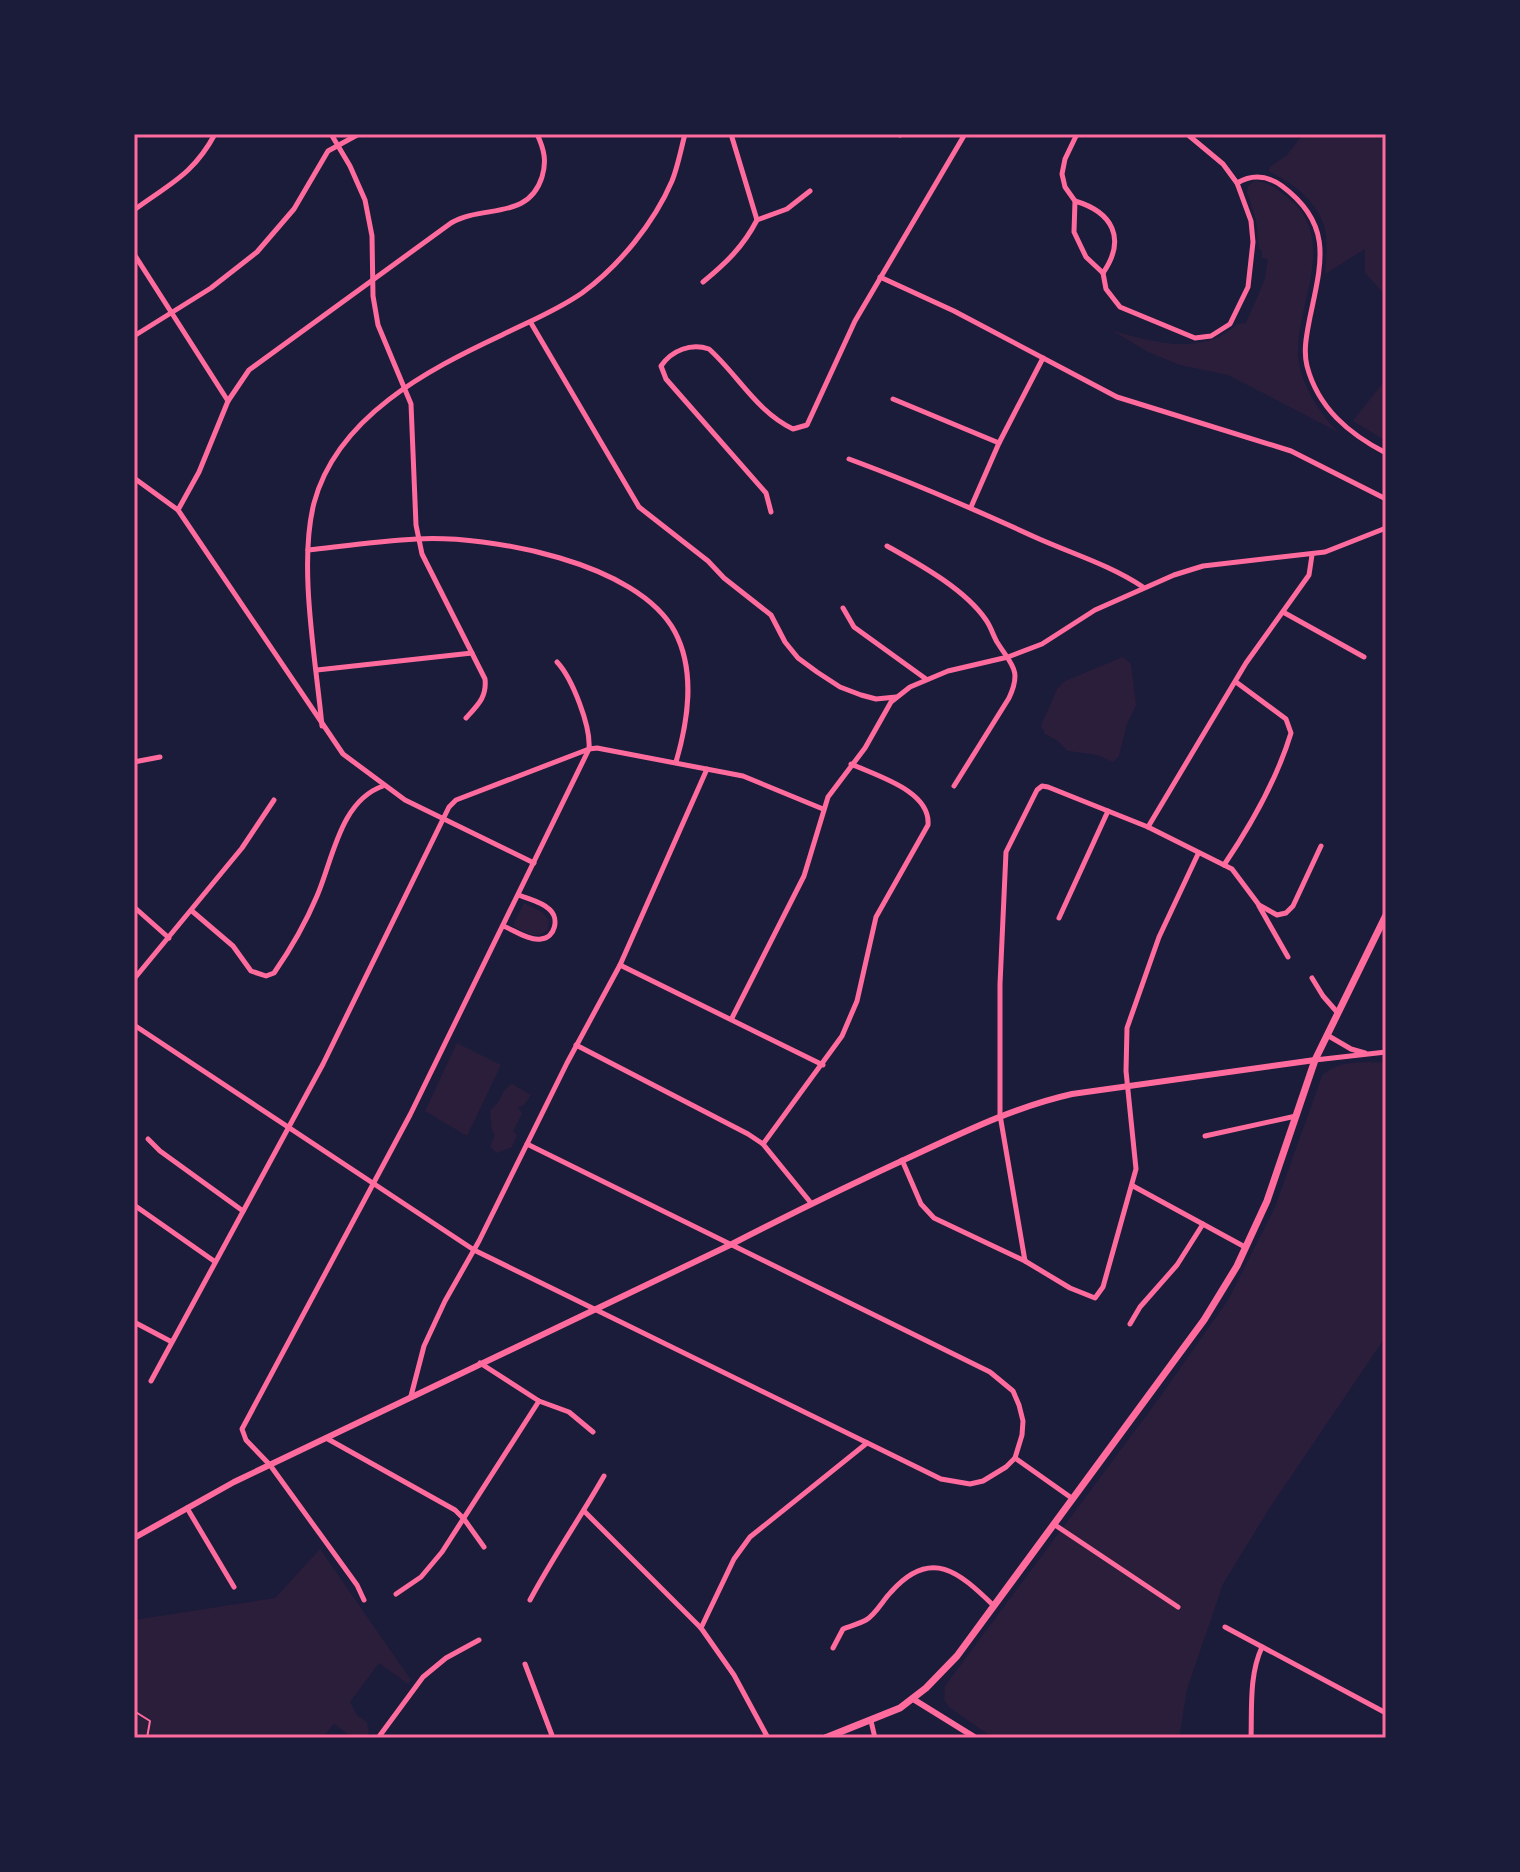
<svg xmlns="http://www.w3.org/2000/svg" width="1520" height="1872" viewBox="0 0 1520 1872" font-family="Poppins,sans-serif">
<rect width="100%" height="100%" fill="#1b1b3a"/>
<g fill="#2a1e3b">
<path d="M1303,134h83v162l-21,-23v-24l-40,25c1,-16 4,-36 -2,-51 -8,-24 -33,-42 -55,-52l2,-4 17,-12z"/>
<path d="M1254,181c14,0 23,8 33,16 53,42 9,105 11,158 2,28 21,58 40,77l-110,-57 -48,-10 -32,-13 -37,-22c39,12 93,27 126,-6l9,-1 19,-44 3,-20 -6,-1v-8l-3,-1 -3,-29 -9,-28 1,-6z"/>
<path d="M1386,379v62l-33,-20z"/>
<path d="M1123,657l8,7 5,41 -9,19 -8,32 -6,6 -16,-7 -29,-4 -10,-10 -13,-7 -4,-8 16,-37 8,-8z"/>
<path d="M524,903l18,9 7,8 -1,9c-12,12 -22,4 -35,-3z"/>
<path d="M457,1043l44,22 -34,71 -42,-25z"/>
<path d="M1386,1062v274l-117,173 -46,75 -36,105 -8,49h-186l-44,-31 -5,-7 1,-14 215,-289 68,-97 47,-93 47,-131c15,-17 43,-13 64,-14z"/>
<path d="M512,1084l19,11 -7,10 -6,3 4,6 -9,17 4,4 -5,12 -15,6 -7,-6 5,-13 -3,-3 -2,-21c14,-10 9,-19 22,-26z"/>
<path d="M320,1549l91,131 -3,4 -29,-21 -29,39 7,13 10,7 2,12 -3,4h-13l-19,-14 -12,14h-188v-118l141,-22z"/>
</g>
<g fill="none" stroke-linecap="round" stroke-linejoin="round">
<path stroke="#ff6b9d" stroke-width="2" d="M134,1711l16,10 -3,17"/>
<g stroke="#ff6b9d" stroke-width="5">
<path d="M331,134l19,32 15,34 7,36 1,60 5,29 33,79 5,121 6,29 63,125c2,18 -7,26 -19,39"/>
<path d="M899,134l1,1"/>
<path d="M1077,134l-12,25 -3,15 3,13 10,14 -1,31 12,25 17,16 3,16 14,18 75,31 16,-2 19,-12 18,-37 5,-45 -2,-21 -14,-38 -14,-19 -36,-30"/>
<path d="M1237,183c15,-9 30,-8 45,3 51,38 40,75 28,131 -3,16 -7,33 -3,49 11,42 42,68 79,87"/>
<path d="M1075,201c37,11 52,37 28,72"/>
<path d="M134,210c35,-26 59,-35 81,-76"/>
<path d="M757,220l30,-11 23,-18"/>
<path d="M134,254l94,147"/>
<path d="M880,277l74,34 163,86 174,54 95,48"/>
<path d="M703,282c23,-19 40,-35 54,-62l-26,-86"/>
<path d="M531,323l108,184 69,54 16,17 47,37 14,27 13,16 19,14 23,15 21,8 15,4 20,-2"/>
<path d="M134,336l77,-48 46,-36 37,-43 34,-58 31,-17"/>
<path d="M893,399l106,44"/>
<path d="M849,459c65,24 125,50 188,79 36,16 73,27 106,49"/>
<path d="M134,478l44,32 165,244 62,46 129,63"/>
<path d="M971,507l28,-64 44,-85"/>
<path d="M178,510l21,-38 29,-71 21,-31 202,-147c32,-19 77,-2 91,-46 5,-16 2,-28 -5,-43"/>
<path d="M771,512l-5,-19 -100,-114 -5,-13c11,-16 30,-23 48,-17 29,26 47,62 84,80l14,-4 48,-104 110,-187"/>
<path d="M887,546c32,18 78,43 99,74 5,7 7,15 11,22 15,24 25,28 12,56l-55,88"/>
<path d="M308,550c36,-4 72,-9 109,-11 72,-4 221,23 258,93 21,40 13,89 1,130"/>
<path d="M843,608l11,19 72,52"/>
<path d="M1283,612l81,45"/>
<path d="M317,670l155,-17"/>
<path d="M322,726c-6,-65 -24,-161 -8,-223 23,-86 113,-133 188,-168 28,-14 54,-24 80,-42 37,-27 72,-70 90,-112 6,-15 9,-32 13,-47"/>
<path d="M134,762l26,-5"/>
<path d="M1148,827l98,-164 63,-88 3,-20"/>
<path d="M1224,865c27,-40 53,-86 67,-132l-5,-14 -50,-37"/>
<path d="M1259,906l29,51"/>
<path d="M134,907l35,31"/>
<path d="M192,911l41,35 18,25 15,5 8,-3c16,-23 32,-51 43,-77 16,-37 23,-95 66,-110"/>
<path d="M1059,918l49,-107"/>
<path d="M503,926c11,4 26,15 38,13 14,-1 19,-21 8,-30 -7,-7 -21,-10 -30,-14"/>
<path d="M620,965l203,100"/>
<path d="M1312,978l11,18 14,16"/>
<path d="M134,979l108,-131 32,-48"/>
<path d="M732,1018l72,-142 24,-79 37,-49 26,-46 19,-15 38,-16 60,-14 34,-13 53,-34 79,-35 29,-9 122,-14 61,-24"/>
<path d="M134,1025l340,225 467,229 29,5 13,-3 23,-14 9,-9 7,-23 1,-14 -4,-16 -6,-14 -23,-19 -463,-228"/>
<path d="M1327,1035l24,14 14,4"/>
<path d="M576,1045l172,89 15,10 48,59"/>
<path d="M1315,1060l71,-8"/>
<path d="M1205,1136l91,-20"/>
<path d="M148,1139l12,12 83,60"/>
<path d="M763,1144l79,-108 15,-35 19,-84 52,-92c3,-34 -51,-49 -77,-61"/>
<path d="M902,1160l19,44 13,14 91,43 45,27 25,10 8,-11 33,-118 -10,-98 1,-43 32,-91 39,-83"/>
<path d="M1133,1186l112,61"/>
<path d="M134,1205l80,56"/>
<path d="M1025,1261l-25,-146v-131l6,-132 31,-62 5,-4 6,1 100,40 84,42 27,36 18,10 9,-2 7,-7 28,-60"/>
<path d="M134,1322l36,19"/>
<path d="M1130,1324l10,-17 37,-42 26,-41"/>
<path d="M480,1363l59,38 30,11 24,20"/>
<path d="M151,1381l172,-317 126,-257 7,-7 133,-51 8,-1 146,28 80,33"/>
<path d="M411,1396l13,-50 21,-45 34,-60 88,-178 53,-98 87,-196"/>
<path d="M326,1438l129,72 9,9 20,28"/>
<path d="M1015,1458l58,41"/>
<path d="M187,1508l47,79"/>
<path d="M585,1512l116,116 33,47 34,63"/>
<path d="M1055,1525l123,82"/>
<path d="M396,1594l25,-17 21,-25 97,-151"/>
<path d="M364,1600l-7,-15 -87,-120 -24,-25 -4,-11 168,-314 179,-366c2,-23 -17,-71 -32,-87"/>
<path d="M530,1600c23,-43 50,-82 74,-124"/>
<path d="M1225,1627l161,86"/>
<path d="M701,1628l33,-69 16,-22 117,-94"/>
<path d="M833,1648l10,-19c7,-3 16,-5 23,-9 10,-6 17,-20 25,-28 40,-45 68,-20 103,14"/>
<path d="M525,1664l28,74"/>
<path d="M871,1721l4,17"/>
<path d="M378,1738l45,-61 23,-19 33,-18"/>
<path d="M1251,1738c1,-30 -2,-63 11,-91"/>
</g>
<g stroke="#ff6b9d" stroke-width="6">
<path d="M134,1538l100,-56 496,-237c64,-33 128,-64 193,-94 49,-23 96,-45 149,-57l243,-34"/>
<path d="M913,1699l63,39"/>
</g>
<path stroke="#ff6b9d" stroke-width="7" d="M825,1738l75,-30 26,-20 31,-32 247,-336 33,-54 30,-65 48,-141 71,-145"/>
</g>
<rect width="1520" height="1872" fill="none" stroke="#1b1b3a" stroke-width="272"/>
<rect x="136" y="136" width="1248" height="1600" fill="none" stroke="#ff6b9d" stroke-width="3"/>
</svg>
